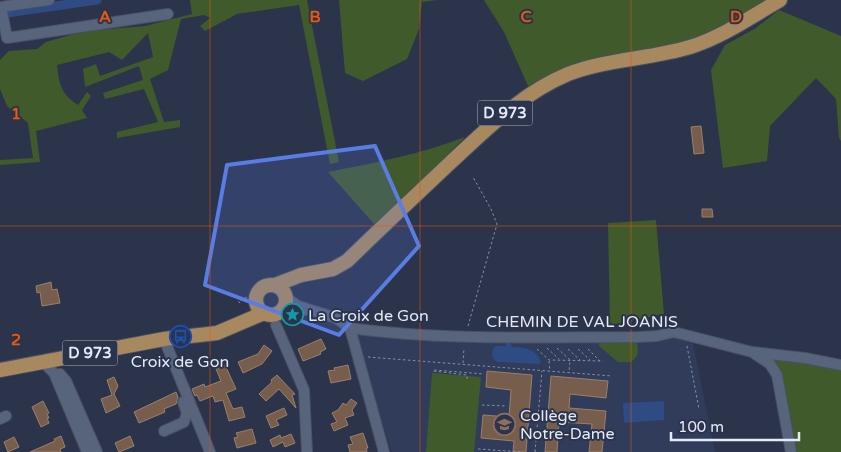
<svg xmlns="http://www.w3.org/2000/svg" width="841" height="452" viewBox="0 0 841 452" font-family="'Varela Round',sans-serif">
<rect width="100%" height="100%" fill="#2b344b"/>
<path fill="#303c59" d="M356,329l104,5h210l22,4 23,114h-323l-20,-56z"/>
<g fill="#415a2c">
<path d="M190,0h117l32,162 -9,2 -31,-159 -62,9 -32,17 -5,-5 10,-8 -6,-3 -23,4 -13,51 -18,9 14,43 16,-2v7l-63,11v-6l41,-10 -14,-33 -39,10 -2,-6 40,-13 -4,-14 -54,21 -2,-18 13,-5 4,12 53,-19 -5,-24 -26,27 -13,-8 -52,13c2,19 4,29 21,40l9,-13 4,4 -9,14 5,8 -51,13 4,31 -40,3v-5l33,-2 -5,-35 -21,-17 -7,-17v-29l9,-9 28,-2 9,-7 28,-8 23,-4 48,-4 47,-12z"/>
<path d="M339,0h98l-15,2 -3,27 -12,30 -44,22 -18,-8z"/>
<path d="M484,0h282l-41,25 -39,18 -107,19 -51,24 -24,-54z"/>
<path d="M779,10l62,26v105l-2,-3 -3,-39 -20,-21 -46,48 -3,35 -44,7 -12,-98 14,-25 31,-17z"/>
<path d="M465,137l-32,33 -58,55 -47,-53c46,-9 93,-18 137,-35z"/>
<path d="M656,220l8,94 -54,11 -2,-102z"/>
<path d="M601,341h31l5,2c2,8 1,14 -6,19h-13l-19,-16v-3z"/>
<path d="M770,357l71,10v85h-48z"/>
<path d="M432,373l49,4 -7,75h-48z"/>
</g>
<g fill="#2e4b84">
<path d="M506,342h5l1,5c13,1 24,1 29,15l-2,2 -42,-2c-6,-4 -5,-7 -4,-14l4,-2h9z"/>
<path d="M664,401v19l-40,3 -1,-20z"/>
</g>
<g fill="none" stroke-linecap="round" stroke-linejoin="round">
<path stroke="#2e4b84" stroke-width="9" d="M0,14l97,-14"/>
</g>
<g fill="#775d4b" stroke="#9a7f6d">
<path d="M701,126l3,27 -10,1 -3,-27z"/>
<path d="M702,209h10l1,8h-11z"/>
<path d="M51,282l1,8 5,-1 3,14 -18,3 -2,-14 -3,1 -1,-7z"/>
<path d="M321,339l5,10 -6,3 1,2 -18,7 -5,-12z"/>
<path d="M264,345l8,6 -10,13 -19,9 -5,-11 20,-8z"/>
<path d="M225,365l11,24 -10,4 7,16 9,-2 3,10 -16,4 -6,-21 -8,2 -2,-6 -13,5 -3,-6 -2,1 -3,-7 12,-5 1,3 16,-6 -5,-12z"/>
<path d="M348,365l3,14 -20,4 -3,-12 7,-1 -1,-2z"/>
<path d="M487,371l45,4 -6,77h-13l1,-11 -33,-3 2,-23 26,2 2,-27 -25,-3z"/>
<path d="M277,375l18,19 -3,1 4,13 -17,-19 -13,12 -7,-7 13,-12 -1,-2z"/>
<path d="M551,376l57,5 -2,17 -36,-4 -1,14 37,3 -4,41h-13l3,-28 -33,-2 -2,30h-12z"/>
<path d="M114,377l4,9 -4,8 6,12 -14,7 -5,-14 11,-4 -5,-15z"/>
<path d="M176,392l2,5 -2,7 -12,5 1,3 -26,11 -5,-11z"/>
<path d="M351,399l6,4 -5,7 2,5 -9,3 3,7 -14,6 -3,-7 6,-2 -5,-9 6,-3 5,-7 3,2z"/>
<path d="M43,401l6,12 -2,1 2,4h-2l2,5 -8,4 -9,-20z"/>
<path d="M284,408l3,7 -11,5 3,5 -8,3 -5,-12z"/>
<path d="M252,429l4,14 -19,5 -3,-10 4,-1 -2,-4z"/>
<path d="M363,433l5,15h-2l1,4h-17l-2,-7 5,-1 -3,-7z"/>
<path d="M291,434l4,9 -10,4 -2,-5 -10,5 -3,-7 10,-5 1,3z"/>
<path d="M61,436l4,11 -5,2 1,3h-31l25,-11 -1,-2z"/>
<path d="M130,436l4,10 -15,6 -4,-9z"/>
<path d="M14,437l5,10 -11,5 -4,-10z"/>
</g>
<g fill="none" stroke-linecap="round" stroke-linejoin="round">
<defs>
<g id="minor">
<path d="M0,7l49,-7"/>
<path d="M1,7l6,31 161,-24"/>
<path d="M287,298l11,8 38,12 14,10 34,124"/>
<path d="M281,311l24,-1"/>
<path d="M276,325l28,65 3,62"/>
<path d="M350,328c96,13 193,9 289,9l18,-1 17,-4 78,20 53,6 36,7"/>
<path d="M164,339l46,113"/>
<path d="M755,354l15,10 7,11 14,77"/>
<path d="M43,362l11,11 33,79"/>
<path d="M60,374l6,7 31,71"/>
<path d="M0,419l6,-3"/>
<path d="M164,431l20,-9 3,-9 -4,-11"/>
</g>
<g id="major">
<circle cx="271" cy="300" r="15"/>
<path d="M275,285l26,-10 32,-6 14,-8c34,-33 69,-66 104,-99 36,-33 71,-69 117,-88 39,-15 82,-15 122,-27 32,-10 61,-30 90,-47"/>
<path d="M0,370l164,-31 53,-6 47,-20"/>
</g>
</defs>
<use href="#minor" stroke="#495164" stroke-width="12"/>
<use href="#major" stroke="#495164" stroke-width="16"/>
<g stroke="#878fa2" stroke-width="1" stroke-dasharray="2.5 2.5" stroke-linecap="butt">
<path d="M240,303l-2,-2 19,-8"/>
<path d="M468,326l29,-102 -6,-15 -18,-32"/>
<path d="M687,346l12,63"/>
<path d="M547,348l12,11"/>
<path d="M557,348l13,12 -1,12"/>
<path d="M537,349l12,11 54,1"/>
<path d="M568,349l12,11"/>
<path d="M578,349l12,11"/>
<path d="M588,349l12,12"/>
<path d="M368,357l244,19"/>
<path d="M549,361l1,10"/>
<path d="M463,363l1,-15"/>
<path d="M467,379v-4l-34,-4 1,-1 50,4"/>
<path d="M482,405l25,1"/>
<path d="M478,449l45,3"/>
<path d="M535,452l7,-81"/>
</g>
<use href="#minor" stroke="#58637c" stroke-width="10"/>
<use href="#major" stroke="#a7885f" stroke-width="14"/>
</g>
<path fill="#597de2" fill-opacity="0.2" stroke="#597de2" stroke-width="4" stroke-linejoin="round" d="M375,146l44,100 -80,89 -134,-50 22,-120z"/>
<path fill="none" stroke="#e8590c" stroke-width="1" stroke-opacity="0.55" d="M210,0v452M420,0v452M631,0v452M0,226h841"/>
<defs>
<symbol id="sight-ring" viewBox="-11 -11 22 22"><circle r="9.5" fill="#2b344b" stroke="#0f9aa8" stroke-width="1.5"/><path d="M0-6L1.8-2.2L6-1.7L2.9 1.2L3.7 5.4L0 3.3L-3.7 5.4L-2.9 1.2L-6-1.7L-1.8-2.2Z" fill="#0f9aa8"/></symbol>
<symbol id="bus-ring" viewBox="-11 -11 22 22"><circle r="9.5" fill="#2b344b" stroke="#1a4fb4" stroke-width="1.5"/><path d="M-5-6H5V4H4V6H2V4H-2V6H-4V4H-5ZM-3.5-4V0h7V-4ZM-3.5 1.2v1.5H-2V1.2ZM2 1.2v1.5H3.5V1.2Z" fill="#1a4fb4"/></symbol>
<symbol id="school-ring" viewBox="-11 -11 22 22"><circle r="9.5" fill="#2b344b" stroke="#8d6e63" stroke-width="1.5"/><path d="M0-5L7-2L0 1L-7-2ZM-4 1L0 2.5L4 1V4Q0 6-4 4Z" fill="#8d6e63"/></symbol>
</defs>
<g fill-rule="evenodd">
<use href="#sight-ring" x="280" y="302" width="25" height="25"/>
<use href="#bus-ring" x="168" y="324" width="25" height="25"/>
<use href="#school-ring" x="492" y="412" width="25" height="25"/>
</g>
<g text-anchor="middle" stroke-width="4" stroke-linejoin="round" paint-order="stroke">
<g fill="#2b344b" stroke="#acb3c5" stroke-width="1">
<rect x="477.5" y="100.5" width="55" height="25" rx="4"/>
<rect x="62.5" y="340.5" width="55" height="25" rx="4"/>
</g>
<g font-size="15" font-weight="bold" fill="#e4eaf9">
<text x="505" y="118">D 973</text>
<text x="90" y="358">D 973</text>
</g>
<g font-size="16" fill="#e4eaf9" stroke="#2b344b" text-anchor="start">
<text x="308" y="321">La Croix de Gon</text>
<text x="180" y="367" text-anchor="middle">Croix de Gon</text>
<text x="520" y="421">Collège<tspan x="520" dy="18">Notre-Dame</tspan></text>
</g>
<g font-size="16" fill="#e4eaf9" stroke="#2b344b">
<text x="582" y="327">CHEMIN DE VAL JOANIS</text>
</g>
</g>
<g font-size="16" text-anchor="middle" font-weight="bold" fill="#e8590c" stroke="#2b344b" stroke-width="4" stroke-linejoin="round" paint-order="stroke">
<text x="105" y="22">A</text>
<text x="315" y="22">B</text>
<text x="526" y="22">C</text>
<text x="736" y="22">D</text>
<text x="16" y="119">1</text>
<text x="16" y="345">2</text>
</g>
<path d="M671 432v8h128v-8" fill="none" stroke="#e4eaf9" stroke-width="2.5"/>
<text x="678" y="432" font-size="15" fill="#e4eaf9" stroke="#2b344b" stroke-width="4" paint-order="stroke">100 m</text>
</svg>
